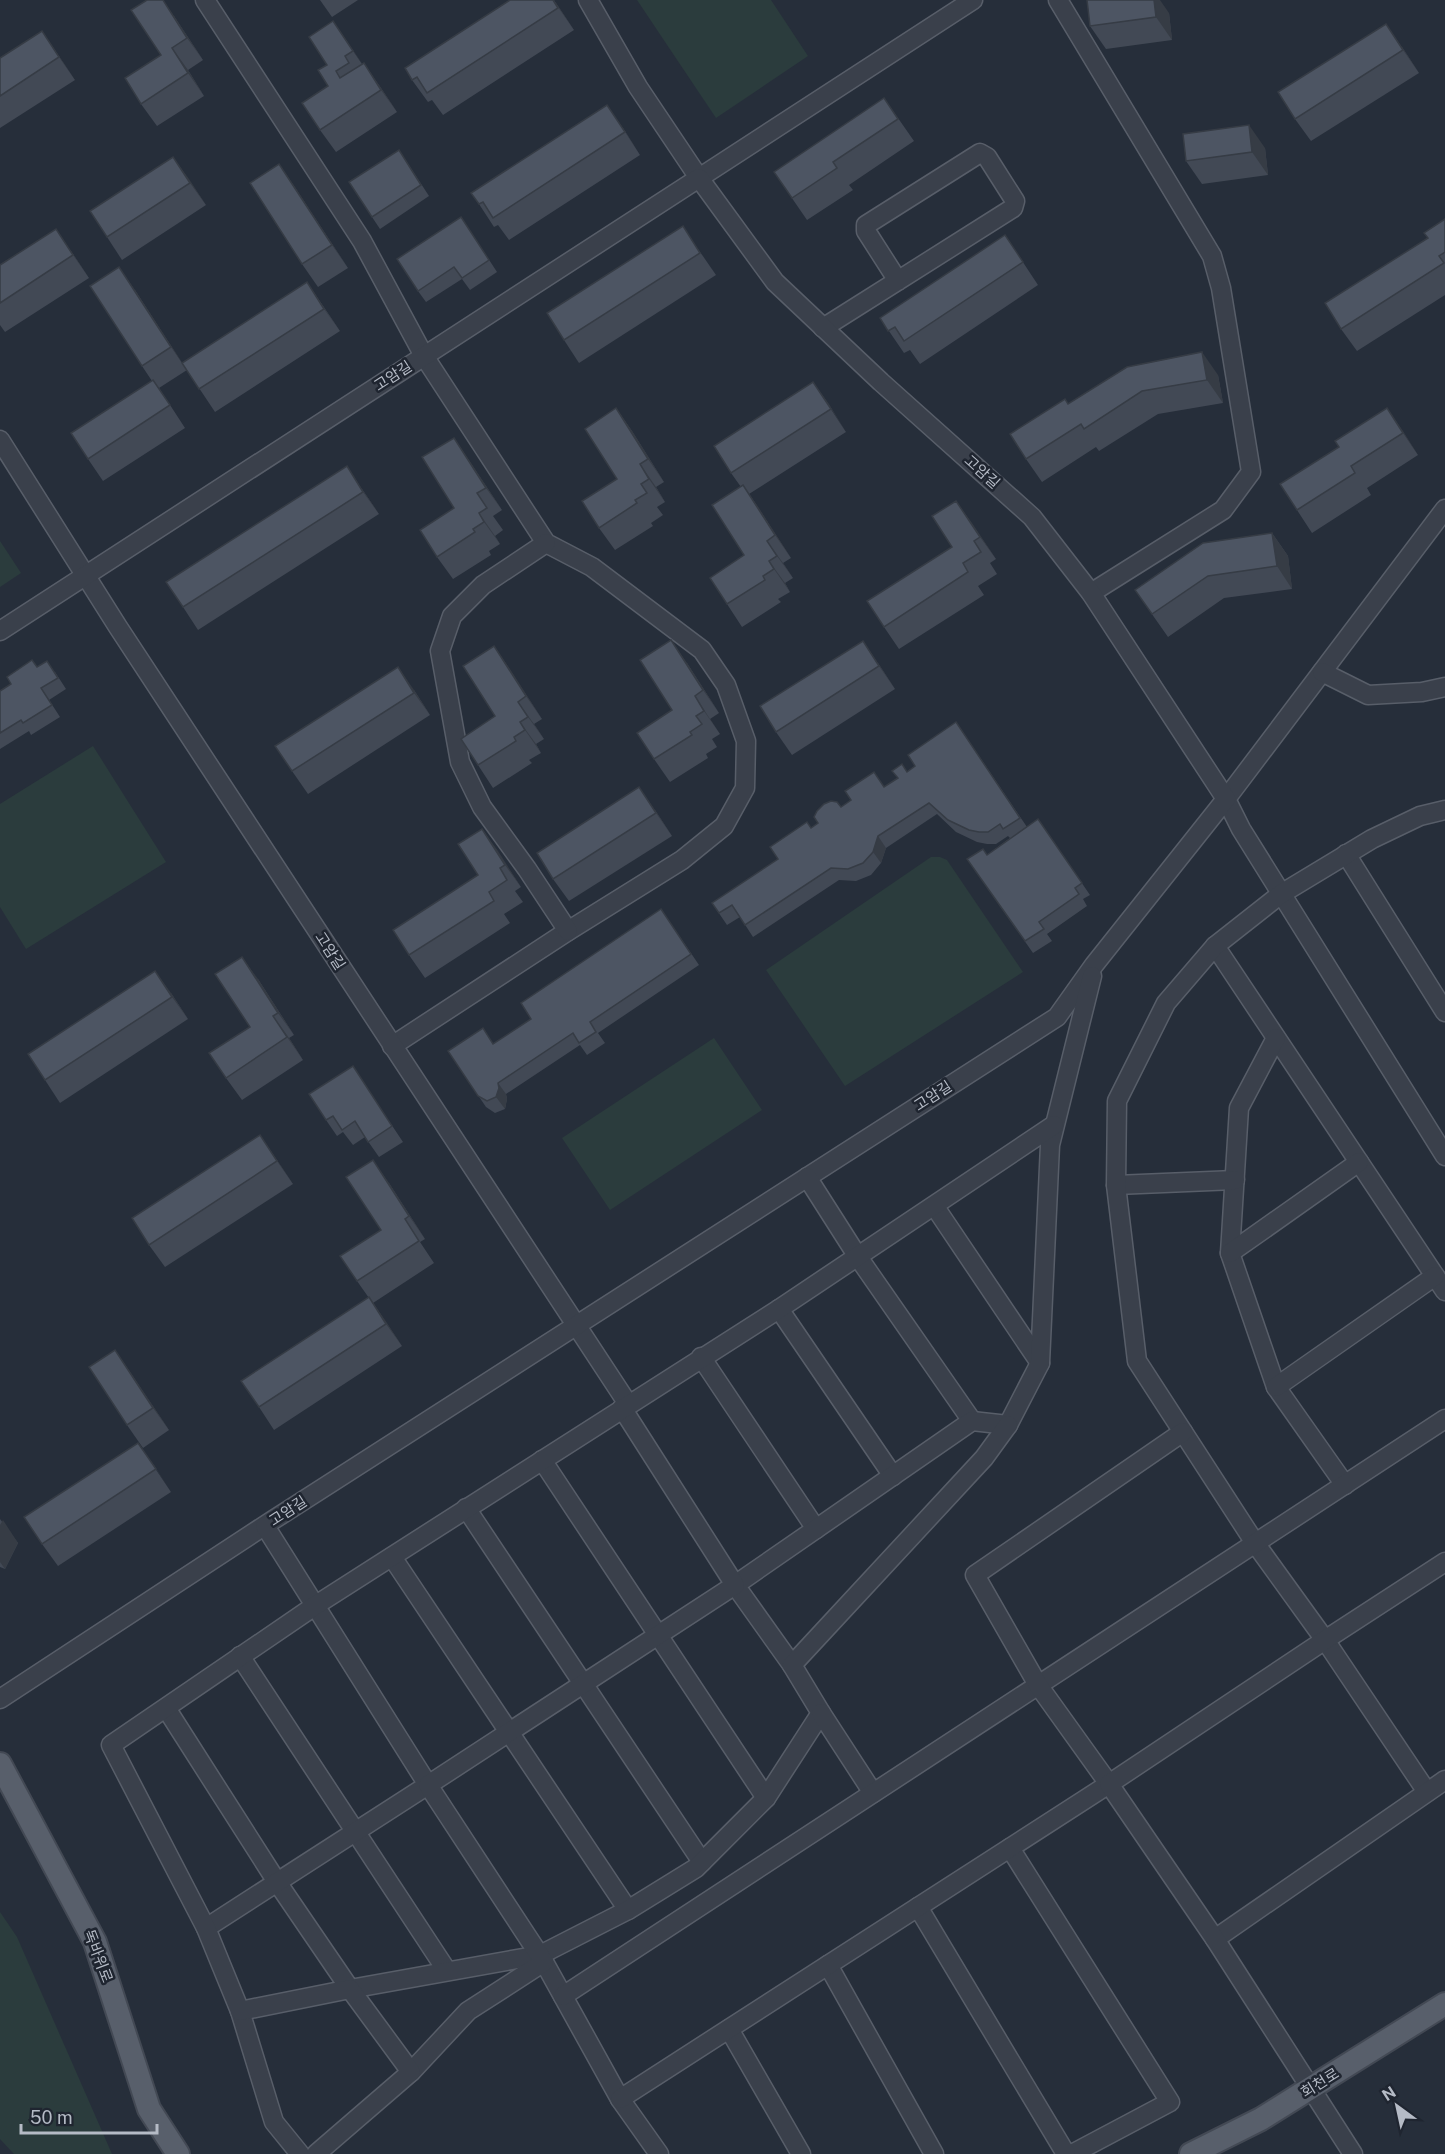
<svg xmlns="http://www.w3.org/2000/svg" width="1445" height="2154" viewBox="0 0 1445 2154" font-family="'Public Sans','Noto Sans KR',sans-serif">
<rect width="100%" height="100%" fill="#262e3a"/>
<g fill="#2b3c3d">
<path d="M637,0h134l37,56 -92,62z"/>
<path d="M0,541l21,32 -21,14z"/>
<path d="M93,746l73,116 -140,87 -26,-42v-103z"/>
<path d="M931,857h9l7,3 76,112 -178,114 -79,-116z"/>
<path d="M714,1038l48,72 -152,100 -48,-72z"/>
<path d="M0,1912l17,25 95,217h-98l-14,-15z"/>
</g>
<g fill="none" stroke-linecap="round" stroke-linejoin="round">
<defs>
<g id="minor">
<path d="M205,0l157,241 62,115 122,187 46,24 110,83 24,35 20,56 -1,47 -21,38 -42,34 -114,71 -176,115"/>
<path d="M588,0l50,87 61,91 274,-178"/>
<path d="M1058,0l154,256 9,32 30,184 -28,38 -132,83"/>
<path d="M823,328l190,-120 2,-7 -28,-44 -7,-4 -114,72v6l32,50"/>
<path d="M0,440l118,187 510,777"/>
<path d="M1445,509l-219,290 15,30 204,327"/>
<path d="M546,543l-63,42 -31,31 -12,35 20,111 22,45 45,62 41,62"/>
<path d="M0,631l699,-453 76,104 106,100 151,135 59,76 135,206 -132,166 -37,52 -784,503 -273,179"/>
<path d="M1322,672l46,23 54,-3 23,-5"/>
<path d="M1346,854l99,158"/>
<path d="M1215,946l230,345"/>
<path d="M1276,1038l-37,70 -9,145 46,134 69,98"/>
<path d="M807,1177l51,80 114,164"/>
<path d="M1116,1185l119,-5"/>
<path d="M935,1207l105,156"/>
<path d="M1230,1253l129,-91"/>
<path d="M779,1309l114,167"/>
<path d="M701,1357l115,172"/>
<path d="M1276,1387l159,-111"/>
<path d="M542,1460l224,338"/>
<path d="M466,1508l236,354"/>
<path d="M392,1557l236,353"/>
<path d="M240,1656l207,315"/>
<path d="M792,1665l-57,-80 237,-164 36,4 32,-62 10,-218 42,-169"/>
<path d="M166,1708l111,174 73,107 190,-34 88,-45 68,-42 70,-70 55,-85 -29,-48 192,-207 24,-33"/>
<path d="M821,1713l52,80"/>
<path d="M1427,1792l-102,-152 -70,-97 -118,-182 -21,-176 1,-84 49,-98 49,-57 66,-52 91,-55 48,-23 25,-6"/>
<path d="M1010,1848l160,254 -98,52"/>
<path d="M918,1907l148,247"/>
<path d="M206,1928l222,-143 -163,-259"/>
<path d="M1215,1939l230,-159"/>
<path d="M544,1962l76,137 39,55"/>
<path d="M828,1965l106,189"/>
<path d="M563,1996l882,-577"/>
<path d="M240,2011l34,111 26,32"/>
<path d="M729,2029l72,125"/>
<path d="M411,2072l57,-61 76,-49 -116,-177 307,-200 -113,-177"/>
<path d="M620,2099l489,-315 -71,-99 -63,-110 208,-143"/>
<path d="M316,2154l95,-82 -61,-83 -110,22 -34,-83 -95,-183 205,-140 463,-296 275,-184"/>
<path d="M1353,2154l-138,-215 -106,-155 216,-144 120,-78"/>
</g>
<g id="major">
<path d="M0,1764l95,178 54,167 29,45"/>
<path d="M1191,2154l70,-35 184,-115"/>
</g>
</defs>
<use href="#minor" stroke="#585e69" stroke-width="21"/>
<use href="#major" stroke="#434954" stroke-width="26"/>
<use href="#minor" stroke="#3a404b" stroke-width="18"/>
<use href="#major" stroke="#585f6b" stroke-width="22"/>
</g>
<g fill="#424955">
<path d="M320,0h38l-26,17z"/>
<path d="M554,0l20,30 -131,85 -11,-15 -4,2 -16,-22z"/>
<path d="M1169,13l3,27 -66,9 -16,-23z"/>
<path d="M174,16l29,44 -15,10 16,26 -47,30 -16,-22 20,-49z"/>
<path d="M333,21l29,43 17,21 18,27 -61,40 -16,-22 8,-44 -1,-21z"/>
<path d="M42,31l33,49 -75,48v-70z"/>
<path d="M1402,47l17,26 -108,68 -16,-22z"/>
<path d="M884,98l30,43 -65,44 4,5 -46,30 -33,-48z"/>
<path d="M623,128l17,27 -131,85 -11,-15 -4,2 -15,-23z"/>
<path d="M1265,148l3,27 -66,9 -16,-23z"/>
<path d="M399,150l30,46 -49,33 -8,-12z"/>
<path d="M173,157l33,48 -84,55 -15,-23z"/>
<path d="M279,164l69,104 -30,19 -16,-23z"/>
<path d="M1445,219v76l-88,56 -16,-22z"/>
<path d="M469,229l28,43 -27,18 -8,-11 -36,23 -8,-11z"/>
<path d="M1005,235l33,50 -118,79 -10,-14 -6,3 -24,-35z"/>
<path d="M698,249l18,26 -137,88 -15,-23z"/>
<path d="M71,251l18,27 -84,54 -5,-7v-60z"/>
<path d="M307,282l33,49 -125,81 -28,-42 -28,18 26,40 -82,53 -15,-22 64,-78 -10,-15 -7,-76 47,73z"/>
<path d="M1218,375l5,28 -65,11 -59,37 -3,-4 -54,35 -16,-23 42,-55z"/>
<path d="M813,382l33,50 -97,62 42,64 -8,5 10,15 -8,5 5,9 -12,7 3,3 -39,25 -15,-23 17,-49 -3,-68 -10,-14z"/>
<path d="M616,408l16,23 32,51 -8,5 9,15 -8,5 6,8 -12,8 2,3 -38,24 -16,-22 18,-49z"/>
<path d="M1387,408l31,47 -51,33 4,7 -59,38 -15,-23 42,-63z"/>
<path d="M454,438l48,72 -9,6 10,14 -8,6 5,8 -11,7 2,4 -38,24 -16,-22 17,-49z"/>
<path d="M362,489l17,25 -181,116 -15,-23z"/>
<path d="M956,501l40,58 -6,4 7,11 -19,12 6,9 -85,54 -15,-22 68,-80z"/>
<path d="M1272,533l16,23 4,33 -68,9 -56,39 -33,-47z"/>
<path d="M494,646l48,73 -8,5 10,15 -8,5 5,9 -12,7 3,3 -39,25 -15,-23 17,-49z"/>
<path d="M687,663l32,50 -9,6 10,15 -8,5 5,8 -11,7 2,4 -38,24 -16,-23 18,-49z"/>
<path d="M878,663l17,26 -103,66 -16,-23z"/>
<path d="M37,667l18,5 11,17 -17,11 11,17 -29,18 -2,-4 -29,18v-58z"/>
<path d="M414,690l16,25 -122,79 -16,-23z"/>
<path d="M956,722l71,105 11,-8 52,76 -7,4 4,7 -40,28 5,7 -19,12 -66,-94 20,-4 23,-17 -2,-2 -12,8h-9l-10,-2 -21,-10 -19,-18 -51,34 -5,15 -10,12 -15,6 -17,-1 -86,57 -13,-20 -13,8 -15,-22 66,-44 33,-31 7,-5 23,-16 43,-20 31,-21z"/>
<path d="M655,810l17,26 -103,65 -16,-22z"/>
<path d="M482,829l39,58 -6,4 8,11 -19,12 6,9 -85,55 -16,-23 69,-80z"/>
<path d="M661,909l38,56 -101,68 7,10 -18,12 -7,-10 -74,49 1,5 -2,10 -10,4 -9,-6 -38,-56 46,-7 37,-25z"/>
<path d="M258,979l36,56 -5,3 14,22 -61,40 -16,-22 24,-51z"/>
<path d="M171,993l17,26 -128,84 -15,-23z"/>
<path d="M363,1082l40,60 -24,15 -14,-20 -12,8 -10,-13 -6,4 -11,-16z"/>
<path d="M260,1135l33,49 -128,83 -16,-22z"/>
<path d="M389,1183l36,56 -5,3 14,21 -61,40 29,43 -128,84 -15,-23 110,-109 -12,-17 24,-51z"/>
<path d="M115,1350l54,80 -26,18 -16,-23z"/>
<path d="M138,1443l33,49 -113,74 -16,-22z"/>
<path d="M0,1519l18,24 -13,26 -5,-2z"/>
</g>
<g fill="#363c45">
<path d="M163,0l11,16 29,44 -16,-22z"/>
<path d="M553,0l3,3 18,27z"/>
<path d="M1154,0h6l9,13 3,27 -16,-23z"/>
<path d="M333,21l16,23 20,30 -16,-23z"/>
<path d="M1386,24l16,23 17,26 -16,-23z"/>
<path d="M42,31l15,22 18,27 -16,-23z"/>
<path d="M172,48l16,22 16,26 -16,-23z"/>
<path d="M364,63l15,22 18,27 -16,-22z"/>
<path d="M607,105l16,23 17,27 -15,-23z"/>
<path d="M1249,125l16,23 3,27 -16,-23z"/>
<path d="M173,157l16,22 17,26 -16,-22z"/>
<path d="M279,164l16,23 53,81 -16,-23z"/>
<path d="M56,229l15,22 18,27 -16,-23z"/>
<path d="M119,267l16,23 52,80 -16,-23z"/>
<path d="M307,282l15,23 18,26 -16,-22z"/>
<path d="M1202,352l16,23 5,28 -16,-23z"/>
<path d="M813,382l16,22 17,28 -15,-23z"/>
<path d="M616,408l16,23 32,51 -16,-23z"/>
<path d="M1387,408l16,23 15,24 -15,-22z"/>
<path d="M454,438l15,22 33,50 -16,-22z"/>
<path d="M640,464l16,23 9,15 -16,-23z"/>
<path d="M347,466l15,23 17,25 -16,-22z"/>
<path d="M743,485l16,23 32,50 -16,-23z"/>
<path d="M956,501l16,22 24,36 -16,-22z"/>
<path d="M479,513l16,23 5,8 -16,-22z"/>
<path d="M1272,533l16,23 4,33 -15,-23z"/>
<path d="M767,541l16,22 10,15 -16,-22z"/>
<path d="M769,561l16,22 5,9 -16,-23z"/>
<path d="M671,640l16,23 32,50 -16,-23z"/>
<path d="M863,641l15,22 17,26 -16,-23z"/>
<path d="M494,646l16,23 32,50 -16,-23z"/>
<path d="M398,667l16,23 16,25 -16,-22z"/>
<path d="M695,696l15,23 10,15 -16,-23z"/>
<path d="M518,702l16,22 10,15 -16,-22z"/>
<path d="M520,722l16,22 5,9 -16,-23z"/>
<path d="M639,787l16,23 17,26 -16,-23z"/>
<path d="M482,829l16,22 23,36 -16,-22z"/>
<path d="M878,836l8,12 -5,15 -8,-11z"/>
<path d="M242,957l16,22 36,56 -16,-22z"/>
<path d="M155,971l16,22 17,26 -16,-22z"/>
<path d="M273,1016l16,22 14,22 -16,-23z"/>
<path d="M498,1083l8,11 1,5 -2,10 -9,-12z"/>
<path d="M260,1135l15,22 18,27 -16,-23z"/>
<path d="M373,1160l16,23 36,56 -16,-23z"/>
<path d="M369,1297l16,23 17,26 -16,-22z"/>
<path d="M115,1350l16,23 38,57 -16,-22z"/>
<path d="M138,1443l16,22 17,27 -15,-23z"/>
<path d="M3,1520l15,23 -13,26 -5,-7v-37z"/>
</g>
<g fill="#4d5563" stroke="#363c45" stroke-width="1.5">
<path d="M147,0h16l24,38 -15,10 16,25 -47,31 -16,-26 36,-23 -30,-45z"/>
<path d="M510,0h43l5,8 -131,85 -10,-16 -5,3 -7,-12z"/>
<path d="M1087,0h67l2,17 -66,9z"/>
<path d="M333,21l20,30 -8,5 4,7 -13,8 4,7 24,-15 17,27 -61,40 -18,-27 26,-17 -10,-16 9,-5 -18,-28z"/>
<path d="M1386,24l17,26 -108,69 -17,-27z"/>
<path d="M42,31l17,26 -59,39v-38z"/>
<path d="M884,98l14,21 -65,43 4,6 -45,30 -18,-26z"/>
<path d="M607,105l18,27 -132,86 -10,-16 -4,2 -8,-11z"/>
<path d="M1249,125l3,27 -66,9 -3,-27z"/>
<path d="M399,150l22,35 -49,32 -23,-35z"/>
<path d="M173,157l17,26 -83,54 -17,-26z"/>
<path d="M279,164l53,81 -30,19 -52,-81z"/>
<path d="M461,217l28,43 -27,18 -8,-11 -36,24 -21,-32z"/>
<path d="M1445,219v33l-6,4 5,7 -103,66 -16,-26 103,-65 -4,-5z"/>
<path d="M683,226l17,27 -136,87 -17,-27z"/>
<path d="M56,229l17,26 -73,48v-38z"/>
<path d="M1005,235l18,27 -119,79 -9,-14 -7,4 -8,-13z"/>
<path d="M119,267l52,80 -29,19 -52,-80z"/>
<path d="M307,282l17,27 -125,80 -17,-26z"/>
<path d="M1202,352l5,28 -65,11 -58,38 -3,-5 -55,35 -16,-25 55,-35 3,5 59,-37z"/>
<path d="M153,380l17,25 -82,54 -17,-26z"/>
<path d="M813,382l18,27 -100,64 -17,-27z"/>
<path d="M616,408l32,51 -8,5 9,15 -8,5 6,9 -12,7 2,3 -38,25 -17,-27 35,-22 -32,-50z"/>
<path d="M1387,408l16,25 -52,33 4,7 -58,37 -17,-26 59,-37 -4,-6z"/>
<path d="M454,438l32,50 -9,5 10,15 -8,5 5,9 -11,7 2,3 -38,25 -17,-27 34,-22 -32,-51z"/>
<path d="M347,466l16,26 -180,115 -17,-25z"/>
<path d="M743,485l32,50 -8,6 10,15 -8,5 5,8 -11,7 2,4 -38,24 -17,-26 34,-23 -32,-50z"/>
<path d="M956,501l24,36 -6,4 7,11 -18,11 5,9 -84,55 -17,-26 85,-54 -20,-31z"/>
<path d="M1272,533l5,33 -69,10 -56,38 -17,-24 68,-47z"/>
<path d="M671,640l32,50 -8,6 9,15 -8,5 6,8 -12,8 2,3 -38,24 -17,-26 35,-23 -32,-50z"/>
<path d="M863,641l16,25 -103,66 -16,-26z"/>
<path d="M494,646l32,50 -8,6 10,15 -8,5 5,8 -11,7 2,4 -38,24 -17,-26 34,-23 -32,-50z"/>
<path d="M32,660l5,7 10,-6 11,17 -17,10 11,17 -29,18 -2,-3 -21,13v-42l11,-7 -4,-7z"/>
<path d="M398,667l16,26 -122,78 -17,-25z"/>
<path d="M956,722l64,96 -17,11 -3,-5 -12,8h-9l-10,-2 -21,-10 -19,-17 -51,33 -5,16 -10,11 -15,6 -17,-1 -86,57 -13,-20 -13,8 -7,-10 66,-44 -8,-12 37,-25 4,6 7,-5 -4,-6 3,-6 7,-7 7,-3 6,1 4,5 10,-7 -6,-9 29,-19 10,15 14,-9 -6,-7 10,-7 5,8 8,-6 -7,-11z"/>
<path d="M639,787l17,26 -103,66 -16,-26z"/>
<path d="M1038,819l44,64 -7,5 4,6 -40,28 5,7 -19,12 -58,-82 16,-10 4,6z"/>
<path d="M482,829l23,36 -5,3 7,12 -18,12 5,9 -85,54 -16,-25 85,-55 -20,-31z"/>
<path d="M661,909l30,45 -101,68 6,10 -17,11 -6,-10 -75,50 1,5 -3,9 -9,4 -9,-5 -30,-45 35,-23 10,16 38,-25 -10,-16z"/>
<path d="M242,957l36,56 -5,3 14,21 -61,41 -17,-25 41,-26 -35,-53z"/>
<path d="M155,971l17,26 -127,83 -17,-26z"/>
<path d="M353,1066l39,60 -24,16 -13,-21 -13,9 -9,-14 -7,4 -17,-26z"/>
<path d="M260,1135l17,26 -128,84 -17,-27z"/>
<path d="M373,1160l36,56 -4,3 14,22 -62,40 -17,-25 41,-26 -35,-53z"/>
<path d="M369,1297l17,27 -127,83 -18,-26z"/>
<path d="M115,1350l38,58 -26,17 -38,-58z"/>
<path d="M138,1443l18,26 -114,75 -18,-27z"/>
</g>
<g text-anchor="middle" stroke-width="5" stroke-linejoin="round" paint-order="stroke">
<g font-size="15" fill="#b5bbc6" stroke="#1f2530">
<text transform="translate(393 376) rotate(-33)" y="5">고암길</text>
<text transform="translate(982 472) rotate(42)" y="5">고암길</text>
<text transform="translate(330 951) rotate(57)" y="5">고암길</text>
<text transform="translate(933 1096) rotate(-33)" y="5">고암길</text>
<text transform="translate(288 1511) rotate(-33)" y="5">고암길</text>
<text transform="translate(98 1956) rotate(69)" y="5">독바위로</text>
<text transform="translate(1320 2083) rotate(-32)" y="5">회천로</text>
</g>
</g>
<g transform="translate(1397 2106) rotate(327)" stroke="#1f2530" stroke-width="4.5" paint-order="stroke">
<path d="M0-4.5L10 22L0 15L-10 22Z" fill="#b5bbc6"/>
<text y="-9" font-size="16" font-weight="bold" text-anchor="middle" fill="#b5bbc6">N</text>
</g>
<path d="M21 2124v9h136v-9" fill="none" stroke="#b5bbc6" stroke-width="3"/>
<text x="30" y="2124" font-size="18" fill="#b5bbc6" stroke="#1f2530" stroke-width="4.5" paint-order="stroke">50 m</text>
</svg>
